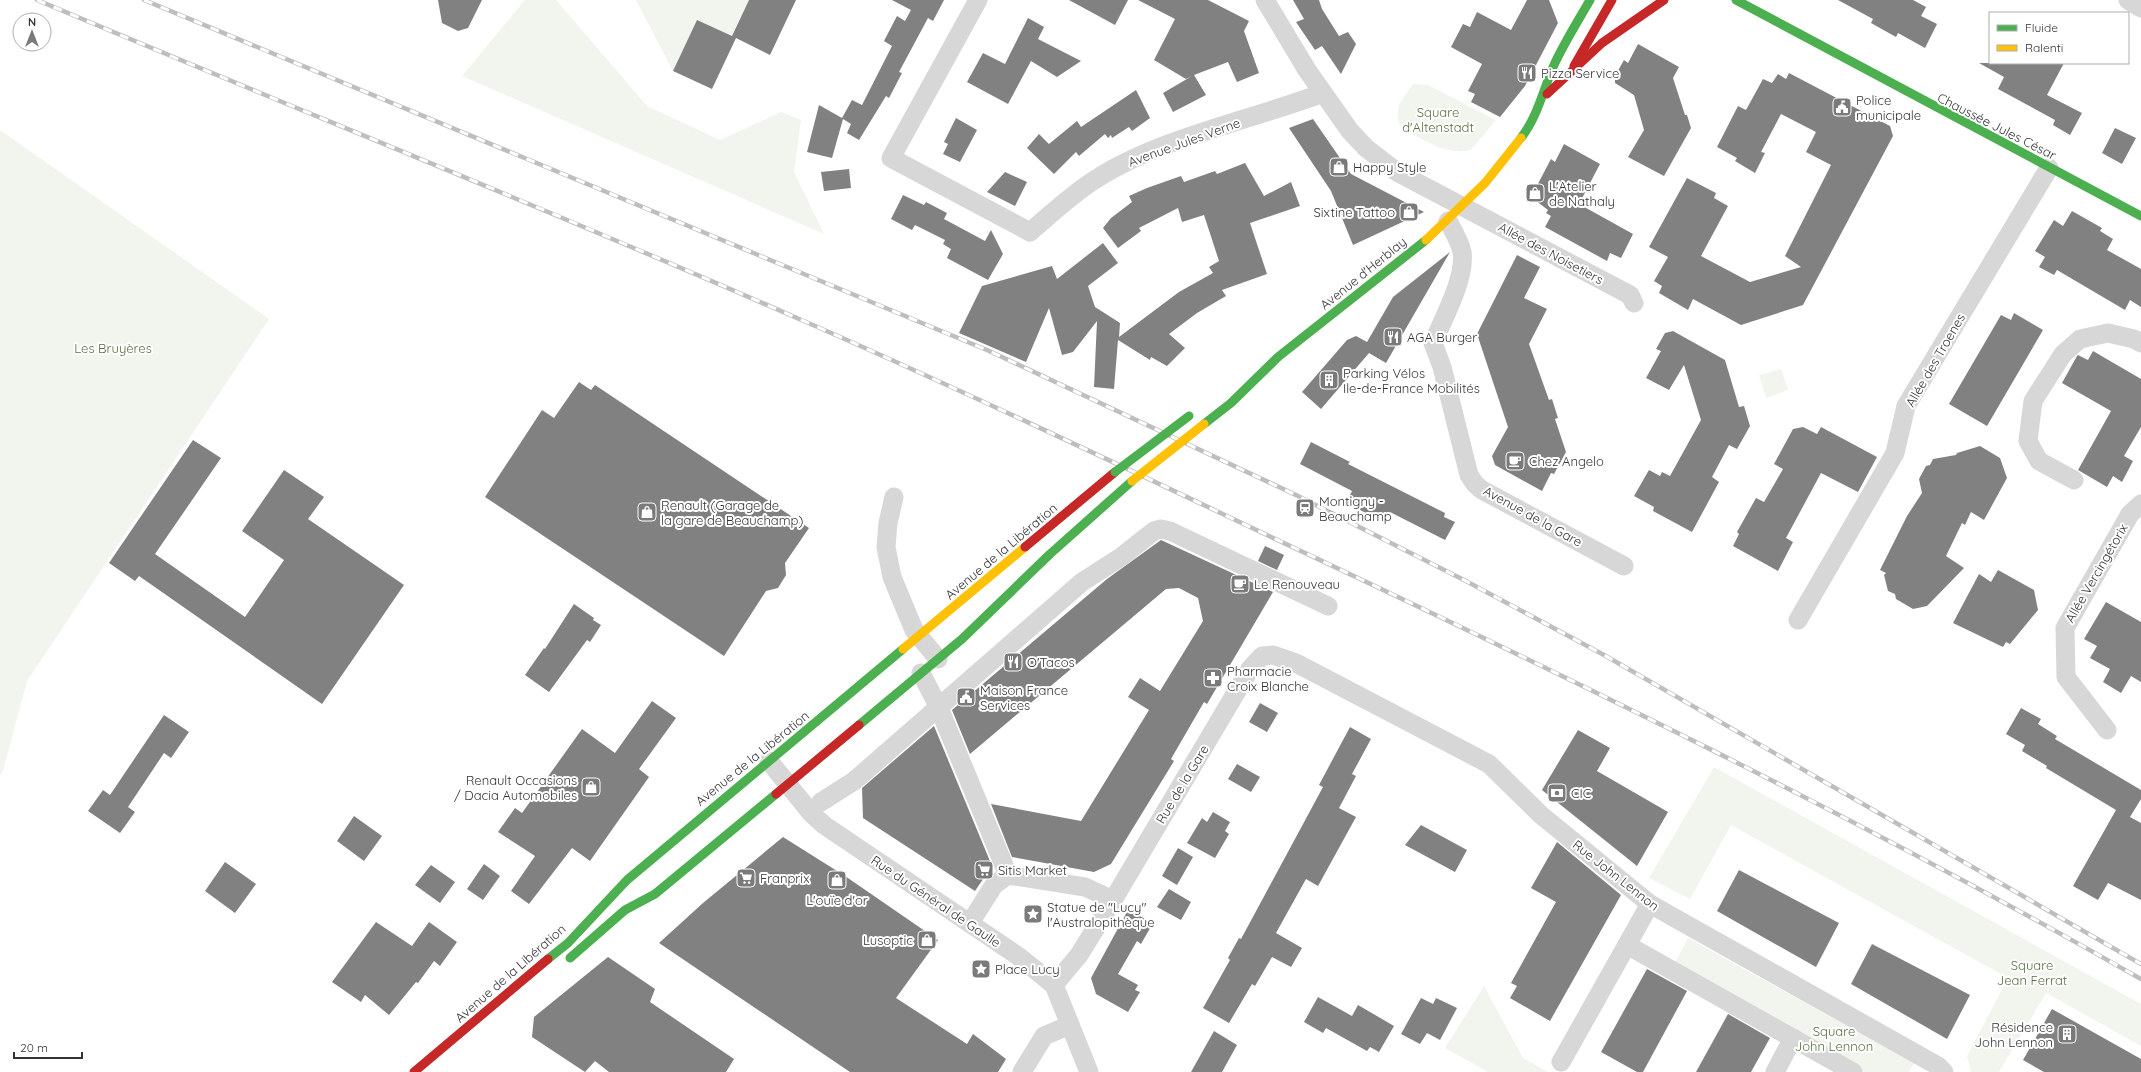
<svg xmlns="http://www.w3.org/2000/svg" width="2141" height="1072" font-family="Quicksand,sans-serif">
  <rect width="100%" height="100%" fill="#fff"/>
  <!-- green -->
  <g fill="#f1f5ed">
    <path d="M525 0H556L647 106 720 140 781 112 801 120 794 172 824 234 462 76Z"/>
    <path d="M636 0H749L731 36 697 20 673 71Z"/>
    <path d="M1413 84 1428 85 1496 120 1471 150C1445 156 1422 139 1400 126 1393 107 1403 99 1413 84Z"/>
    <path d="M0 130 269 319 27 681 3 771 0 775Z"/>
    <path d="M1781 369 1788 390 1766 398 1759 375Z"/>
    <path d="M1714 767 2141 1004V1046L2046 993 1999 1072H1971L1967 1056 2008 978 1731 825 1690 899 1649 878Z"/>
    <path d="M1688 938 1914 1063 1909 1072H1860L1673 967Z"/>
    <path d="M1484 986 1523 1058 1548 1072H1488L1445 1048Z"/>
  </g>
  <!-- building -->
  <g fill="#818181">
    <path d="M438 0H482L468 28 458 31 442 23Z"/>
    <path d="M749 0H796L770 55 736 38 712 89 673 71 697 20 732 36Z"/>
    <path d="M892 0H944L933 21 928 18 899 72 902 73 889 98 886 96 859 140 847 133 851 124 843 119 832 158 807 152 819 105 842 118 852 100 862 105 892 46 884 41 897 16 905 21 911 10Z"/>
    <path d="M1069 0H1128L1115 25Z"/>
    <path d="M1138 0H1208L1249 21 1244 31 1259 73 1237 82 1228 62 1194 75 1206 95 1173 112 1163 93 1192 76 1186 79 1154 60 1175 19Z"/>
    <path d="M1293 0H1319L1322 9 1339 36 1348 32 1356 44 1341 74 1322 46 1315 50 1296 22 1304 19Z"/>
    <path d="M1527 0H1549L1558 23 1525 86 1500 117 1471 102 1475 94 1468 91 1482 64 1451 47 1463 24 1470 27 1477 12 1511 30Z"/>
    <path d="M1838 0H1913L1926 7 1921 16 1937 24 1925 48 1898 33 1896 37 1871 23 1873 19Z"/>
    <path d="M1028 18 1044 27 1038 39 1081 61 1057 77 1031 61 1008 104 967 82 983 53 1005 64Z"/>
    <path d="M1638 44 1679 67 1673 78 1685 115H1687L1691 128 1664 176 1628 157 1644 130 1634 95 1615 83V76L1624 60 1628 63Z"/>
    <path d="M1979 63H2064L2047 95 2082 113 2070 135 2053 125 2055 120 1998 89 2004 77Z"/>
    <path d="M1789 73 1890 126 1893 136 1803 305 1741 325 1693 299 1688 310 1659 293 1662 286 1654 281 1668 257 1649 247 1687 178 1716 193 1714 198 1728 206 1701 256 1750 282 1801 267 1785 256 1831 165 1806 152 1816 132 1781 114 1761 152 1765 153 1755 173 1735 161 1737 158 1717 147 1738 106 1746 110 1763 79 1772 83 1778 74 1786 79Z"/>
    <path d="M1136 90 1150 118 1132 131 1129 127 1112 138 1111 135 1108 138 1105 134 1079 156 1076 152 1054 174 1027 148 1039 134 1049 144 1077 121 1081 127Z"/>
    <path d="M956 118 977 130 960 162 943 154 948 144 944 142Z"/>
    <path d="M1313 119 1351 174 1424 212 1353 245 1331 191 1289 128Z"/>
    <path d="M2115 128 2136 138 2122 164 2102 153Z"/>
    <path d="M1564 144 1600 164 1579 204 1633 234 1621 258 1610 253 1607 261 1545 227 1551 216 1546 213 1548 210 1531 197 1551 159 1555 162Z"/>
    <path d="M1245 163 1264 196 1291 182 1300 206 1250 223 1267 274 1222 290 1226 296 1197 313 1169 334 1185 348 1167 366 1151 357 1150 360 1118 340 1114 389 1094 387 1097 321 1073 352 1062 355 1049 308 1026 362 959 333 982 286 1052 266 1057 279 1103 243 1118 263 1088 286 1095 307 1120 323 1119 337 1179 292 1213 273 1209 267 1219 261 1204 215 1182 222 1178 208 1139 228 1141 231 1118 248 1103 228 1111 218 1132 202 1129 196 1147 188 1181 176 1184 182 1215 171 1217 174Z"/>
    <path d="M849 169 851 188 824 191 821 172Z"/>
    <path d="M1005 172 1027 182 1015 206 987 192Z"/>
    <path d="M903 195 924 205 926 202 947 213 944 219 985 241 991 230 1003 254 988 280 947 258 951 249 943 244 945 240 915 225 912 230 891 219Z"/>
    <path d="M2072 211 2102 228 2100 231 2113 239 2107 250 2141 269V307L2130 300 2125 310 2057 270 2054 275 2039 267 2045 257 2035 251 2054 220 2063 226Z"/>
    <path d="M1450 252 1386 363 1369 353 1321 409 1302 392 1347 340 1356 336 1367 342 1393 297Z"/>
    <path d="M1517 255 1540 267 1524 298 1547 309 1529 344 1549 400 1552 399 1558 418 1555 419 1566 452 1554 474 1551 473 1542 491 1495 465 1492 456 1508 427 1477 334Z"/>
    <path d="M2014 313 2043 330 1987 426 1949 404 2001 315 2011 320Z"/>
    <path d="M1673 331 1725 360 1739 407 1744 406 1750 426 1737 449 1729 445 1712 477 1719 482 1692 532 1653 511 1654 507 1634 496 1649 470 1660 476 1662 472 1670 476 1701 420 1684 365 1669 390 1646 378 1661 351 1656 349 1665 333Z"/>
    <path d="M2093 351 2141 379V427L2124 456 2133 461 2122 482 2113 476 2107 487 2078 470 2111 411 2062 383 2077 356 2078 355 2088 360Z"/>
    <path d="M579 382 591 390 595 385 809 528 785 563 786 575 778 588 766 591 724 656 485 497 542 410 554 418Z"/>
    <path d="M1803 427 1817 434 1821 427 1877 457 1858 492 1821 473 1786 538 1793 542 1778 571 1733 546 1739 534 1737 532 1756 498 1764 502 1783 469 1774 464 1793 429Z"/>
    <path d="M193 440 221 458 155 554 245 617 284 560 242 531 284 470 324 497 308 519 404 585 322 704 139 576 135 581 109 563Z"/>
    <path d="M1311 442 1350 462 1348 464 1445 513 1444 517 1455 522 1445 540 1390 512 1384 522 1346 503 1352 491 1300 464Z"/>
    <path d="M1980 446 2000 458 2007 478 1984 520 1971 512 1965 525 1962 523 1946 556 1964 568 1927 606 1913 609 1896 599 1895 594 1888 591 1884 575 1886 573 1880 570 1907 516 1922 493 1919 479 1926 466 1930 465 1933 459 1956 455 1957 453Z"/>
    <path d="M1161 540 1273 592 1207 704 1204 702 1171 759 1174 761 1111 864 1094 872 1012 857 991 804 1081 821 1149 710 1128 697 1140 678 1160 691 1203 621 1198 598 1179 588 1166 589 970 754 952 710 1107 579Z"/>
    <path d="M1265 546 1284 555 1277 570 1258 561Z"/>
    <path d="M1998 570 2034 590 2038 610 2010 644 2006 642 2003 647 1953 623 1979 574 1991 582Z"/>
    <path d="M2106 602 2141 622V682L2131 676 2121 693 2103 682 2110 669 2090 658 2097 646 2084 639Z"/>
    <path d="M574 604 594 618 593 620 601 625 590 642 587 640 549 692 525 675 544 648 545 649Z"/>
    <path d="M652 701 676 718 639 769 649 777 590 861 572 848 529 904 511 891 535 856 498 832 515 808 522 813 582 729 615 753Z"/>
    <path d="M1260 703 1278 713 1267 732 1249 722Z"/>
    <path d="M2021 708 2041 719 2038 724 2057 736 2055 739 2141 790V799L2130 817 2141 823V900L2108 883 2098 900 2073 886 2116 810 2046 768 2047 766 2022 751 2025 745 2006 734Z"/>
    <path d="M164 715 189 732 171 758 164 753 128 807 135 812 120 833 88 811 103 790 110 795Z"/>
    <path d="M934 726 992 866 975 891 863 818 862 788Z"/>
    <path d="M1350 727 1371 739 1352 774 1356 776 1339 808 1356 817 1318 886 1306 879 1276 933 1302 948 1291 967 1272 957 1255 986 1252 984 1229 1023 1203 1008 1230 960 1228 958 1239 938 1241 939 1323 787 1319 785Z"/>
    <path d="M1578 730 1610 748 1597 771 1668 812 1637 866 1542 790Z"/>
    <path d="M1237 764 1260 777 1251 792 1228 779Z"/>
    <path d="M1213 812 1230 822 1225 831 1229 834 1215 858 1187 843 1202 818 1207 822Z"/>
    <path d="M354 816 382 836 364 861 337 841Z"/>
    <path d="M1421 825 1467 850 1455 872 1405 845Z"/>
    <path d="M783 837 845 876 938 940 896 998 967 1044 973 1034 1006 1059 998 1072H850L659 943 703 903Z"/>
    <path d="M1557 842 1621 895 1550 1021 1510 998 1517 986 1511 983 1556 902 1531 888Z"/>
    <path d="M1178 848 1193 857 1177 885 1162 876Z"/>
    <path d="M225 862 256 884 235 913 205 891Z"/>
    <path d="M484 864 500 876 483 900 467 889Z"/>
    <path d="M431 865 455 882 440 903 415 885Z"/>
    <path d="M1739 870 1839 923 1816 967 1717 911Z"/>
    <path d="M1169 889 1191 902 1181 920 1157 907Z"/>
    <path d="M1128 910 1153 923 1141 944 1137 941 1118 974 1138 985 1135 990 1140 992 1128 1012 1096 994 1091 978Z"/>
    <path d="M376 922 412 946 429 922 457 942 440 966 434 961 418 983 416 982 389 1015 365 995 361 1002 332 982Z"/>
    <path d="M1872 944 1970 995 1947 1039 1851 984Z"/>
    <path d="M608 957 655 989 650 1002 734 1059 726 1072H609L595 1061 585 1072 532 1037 534 1017Z"/>
    <path d="M1647 969 1687 991 1643 1072H1637L1601 1052Z"/>
    <path d="M1318 997 1352 1016 1358 1005 1394 1026 1379 1052 1370 1047 1367 1051 1326 1028 1323 1033 1304 1022Z"/>
    <path d="M1421 998 1433 1004 1436 998 1457 1008 1440 1040 1427 1033 1420 1044 1401 1034Z"/>
    <path d="M2052 1009 2141 1059V1072H2044L2023 1060Z"/>
    <path d="M1728 1014 1770 1038 1751 1072H1696Z"/>
    <path d="M1214 1031 1237 1045 1222 1072H1191Z"/>
  </g>
  <g fill="none" stroke-linecap="round" stroke-linejoin="round">
    <!-- street -->
    <g stroke="#d7d7d7" stroke-width="19">
      <path d="M978 0 891 158 1030 232C1051 214 1072 194 1096 179 1160 138 1251 120 1323 93"/>
      <path d="M1265 0 1307 70 1350 131 1366 148 1397 172 1630 295 1634 303"/>
      <path d="M2128 0 2141 8"/>
      <path d="M1448 221C1453 230 1460 242 1462 252 1466 278 1443 319 1433 343L1442 367 1469 475 1475 484 1482 490 1624 566"/>
      <path d="M2074 480 2039 461 2028 441 2033 401 2063 354 2080 339 2108 333 2134 339 2141 343"/>
      <path d="M894 497 888 523 886 547 892 577 914 630 938 659"/>
      <path d="M1798 620 1895 453 1906 406 2049 168"/>
      <path d="M921 673 939 708 1008 875"/>
      <path d="M2107 730 2066 677 2065 628 2130 514 2141 504"/>
      <path d="M769 761 811 813 824 825 1018 956 1054 985 1089 1072"/>
      <path d="M821 802 854 781 1082 582 1121 557 1154 531 1161 529 1170 531 1328 606"/>
      <path d="M970 923 994 885 1008 875 1085 887 1113 900"/>
      <path d="M1627 945 1853 1072"/>
      <path d="M1054 985 1079 955 1113 900 1250 669 1262 656 1273 655 1296 663 1489 764 1541 815 1650 904 1938 1066 1944 1072"/>
      <path d="M1561 1062 1650 904"/>
      <path d="M1022 1072 1044 1036 1070 1025"/>
      <path d="M1775 1072 1793 1038"/>
    </g>
    <!-- fast -->
    <g stroke="#4caf50" stroke-width="9">
      <path d="M1736 0 2141 216"/>
      <path d="M1521 138C1538 116 1543 90 1554 65 1564 43 1578 21 1590 0"/>
      <path d="M1204 424 1231 403 1278 357 1426 240"/>
      <path d="M859 725 962 639 1050 554 1132 481"/>
      <path d="M570 958 625 910 655 894 776 794"/>
      <path d="M548 959 568 943 627 880 903 649"/>
    </g>
    <!-- slow -->
    <g stroke="#ffc107" stroke-width="9">
      <path d="M1426 240 1485 183 1521 138"/>
      <path d="M903 649 1025 547"/>
    </g>
    <!-- jam -->
    <g stroke="#c62828" stroke-width="9">
      <path d="M1574 66 1612 0"/>
      <path d="M1547 94 1602 43 1664 0"/>
      <path d="M1025 547 1115 472"/>
      <path d="M776 794 859 725"/>
      <path d="M414 1072 548 959"/>
    </g>
    <defs>
      <g id="rail">
        <path d="M37 0C288 106 541 206 790 315 951 385 1109 460 1267 535 1563 674 1857 817 2141 979"/>
        <path d="M144 0 987 350 1296 495 1464 580 1604 655 2141 964"/>
      </g>
    </defs>
    <!-- rail casing -->
    <use href="#rail" stroke="#bebebe" stroke-width="4.5"/>
    <!-- rail -->
    <use href="#rail" stroke="#fff" stroke-width="3" stroke-dasharray="9" stroke-linecap="butt"/>
    <!-- fast-bridge -->
    <path stroke="#4caf50" stroke-width="9" d="M1115 472 1189 416"/>
    <!-- slow-bridge -->
    <path stroke="#ffc107" stroke-width="9" d="M1132 481 1204 424"/>
  </g>
  <!-- icons -->
  <defs>
    <symbol id="restaurant-square" viewBox="-11 -11 22 22"><rect x="-9" y="-9" width="18" height="18" rx="4" fill="#7a7a7a" stroke="#fff"/><path d="M-5-6h1v4h1v-4h1v4h1v-4h1v5L-1.5 .5V6h-2V.5L-5-1ZM5-6V6H3V1.5H1.5Q1.5-4 5-6Z" fill="#fff"/></symbol>
    <symbol id="civic-square" viewBox="-11 -11 22 22"><rect x="-9" y="-9" width="18" height="18" rx="4" fill="#7a7a7a" stroke="#fff"/><path d="M-.6-6.5H3V-4.5H.6V-3L4-1V1h2V6H-6V1h2V-1L-.6-3ZM-1.2 2.5V6h2.4V2.5Z" fill="#fff"/></symbol>
    <symbol id="shop-square" viewBox="-11 -11 22 22"><rect x="-9" y="-9" width="18" height="18" rx="4" fill="#7a7a7a" stroke="#fff"/><path d="M-5-2.5h2.3a2.7 3.5 0 0 1 5.4 0H5L5.5 6h-11ZM-1.5-2.5h3a1.5 2.3 0 0 0-3 0Z" fill="#fff"/></symbol>
    <symbol id="building-square" viewBox="-11 -11 22 22"><rect x="-9" y="-9" width="18" height="18" rx="4" fill="#7a7a7a" stroke="#fff"/><path d="M-4-6H4V6H1V3H-1V6H-4ZM-2.5-4.3h1.7v1.8h-1.7ZM.8-4.3h1.7v1.8H.8ZM-2.5-1h1.7V.8h-1.7ZM.8-1h1.7V.8H.8Z" fill="#fff"/></symbol>
    <symbol id="cafe-square" viewBox="-11 -11 22 22"><rect x="-9" y="-9" width="18" height="18" rx="4" fill="#7a7a7a" stroke="#fff"/><path d="M-5.5-4.5H6V0H3Q3 3.5 0 3.5H-2.5Q-5.5 3.5-5.5 0ZM3-3.2v2h1.7v-2ZM-6 4.5H4V6H-6Z" fill="#fff"/></symbol>
    <symbol id="station-square" viewBox="-11 -11 22 22"><rect x="-9" y="-9" width="18" height="18" rx="4" fill="#7a7a7a" stroke="#fff"/><path d="M-3-6H3Q5-6 5-4V2Q5 4 3 4L4.5 6H3L1.5 4h-3L-3 6H-4.5L-3 4Q-5 4-5 2V-4Q-5-6-3-6ZM-3.5-4v3h7v-3ZM-3.5 1v1.5H-2V1ZM2 1v1.5H3.5V1Z" fill="#fff"/></symbol>
    <symbol id="pharmacy-square" viewBox="-11 -11 22 22"><rect x="-9" y="-9" width="18" height="18" rx="4" fill="#7a7a7a" stroke="#fff"/><path d="M-2-6h4v4h4v4h-4v4h-4v-4h-4v-4h4Z" fill="#fff"/></symbol>
    <symbol id="bank-square" viewBox="-11 -11 22 22"><rect x="-9" y="-9" width="18" height="18" rx="4" fill="#7a7a7a" stroke="#fff"/><path d="M-6-4H6V4H-6ZM0-2.3a2.3 2.3 0 1 0 0 4.6a2.3 2.3 0 1 0 0-4.6Z" fill="#fff"/></symbol>
    <symbol id="supermarket-square" viewBox="-11 -11 22 22"><rect x="-9" y="-9" width="18" height="18" rx="4" fill="#7a7a7a" stroke="#fff"/><path d="M-6-5.5h2.5l.6 2H6L4.5 2H-2.5L-4.4-4H-6ZM-1.5 3.2a1.3 1.3 0 1 0 .1 0ZM3 3.2a1.3 1.3 0 1 0 .1 0Z" fill="#fff"/></symbol>
    <symbol id="sight-square" viewBox="-11 -11 22 22"><rect x="-9" y="-9" width="18" height="18" rx="4" fill="#7a7a7a" stroke="#fff"/><path d="M0-6L1.8-2.2L6-1.7L2.9 1.2L3.7 5.4L0 3.3L-3.7 5.4L-2.9 1.2L-6-1.7L-1.8-2.2Z" fill="#fff"/></symbol>
  </defs>
  <g fill-rule="evenodd">
    <use href="#restaurant-square" x="1516" y="62" width="22" height="22"/>
    <use href="#civic-square" x="1831" y="96" width="22" height="22"/>
    <use href="#shop-square" x="1328" y="156" width="22" height="22"/>
    <use href="#shop-square" x="1524" y="182" width="22" height="22"/>
    <use href="#shop-square" x="1398" y="201" width="22" height="22"/>
    <use href="#restaurant-square" x="1382" y="326" width="22" height="22"/>
    <use href="#building-square" x="1318" y="369" width="22" height="22"/>
    <use href="#cafe-square" x="1504" y="450" width="22" height="22"/>
    <use href="#station-square" x="1294" y="497" width="22" height="22"/>
    <use href="#shop-square" x="636" y="501" width="22" height="22"/>
    <use href="#cafe-square" x="1229" y="573" width="22" height="22"/>
    <use href="#restaurant-square" x="1002" y="651" width="22" height="22"/>
    <use href="#pharmacy-square" x="1202" y="667" width="22" height="22"/>
    <use href="#civic-square" x="955" y="686" width="22" height="22"/>
    <use href="#shop-square" x="580" y="776" width="22" height="22"/>
    <use href="#bank-square" x="1546" y="782" width="22" height="22"/>
    <use href="#supermarket-square" x="973" y="859" width="22" height="22"/>
    <use href="#supermarket-square" x="735" y="867" width="22" height="22"/>
    <use href="#shop-square" x="826" y="869" width="22" height="22"/>
    <use href="#sight-square" x="1022" y="903" width="22" height="22"/>
    <use href="#shop-square" x="916" y="929" width="22" height="22"/>
    <use href="#sight-square" x="970" y="958" width="22" height="22"/>
    <use href="#building-square" x="2056" y="1023" width="22" height="22"/>
  </g>
  <g text-anchor="middle" dominant-baseline="central" stroke-width="4" stroke-linejoin="round" paint-order="stroke">
    <!-- poi labels -->
    <g font-size="13" fill="#333" stroke="#fff" text-anchor="start">
      <text x="1541" y="73">Pizza Service</text>
      <text x="1856" y="100">Police<tspan x="1856" dy="15">municipale</tspan></text>
      <text x="1353" y="167">Happy Style</text>
      <text x="1549" y="186">L'Atelier<tspan x="1549" dy="15">de Nathaly</tspan></text>
      <text x="1395" y="212" text-anchor="end">Sixtine Tattoo</text>
      <text x="1407" y="337">AGA Burger</text>
      <text x="1343" y="373">Parking Vélos<tspan x="1343" dy="15">Ile-de-France Mobilités</tspan></text>
      <text x="1529" y="461">Chez Angelo</text>
      <text x="1319" y="501">Montigny -<tspan x="1319" dy="15">Beauchamp</tspan></text>
      <text x="661" y="505">Renault (Garage de<tspan x="661" dy="15">la gare de Beauchamp)</tspan></text>
      <text x="1254" y="584">Le Renouveau</text>
      <text x="1027" y="662">O'Tacos</text>
      <text x="1227" y="671">Pharmacie<tspan x="1227" dy="15">Croix Blanche</tspan></text>
      <text x="980" y="690">Maison France<tspan x="980" dy="15">Services</tspan></text>
      <text x="577" y="780" text-anchor="end">Renault Occasions<tspan x="577" dy="15">/ Dacia Automobiles</tspan></text>
      <text x="1571" y="793">CIC</text>
      <text x="998" y="870">Sitis Market</text>
      <text x="760" y="878">Franprix</text>
      <text x="837" y="900" text-anchor="middle">L'ouïe d'or</text>
      <text x="1047" y="907">Statue de "Lucy"<tspan x="1047" dy="15">l'Australopithèque</tspan></text>
      <text x="913" y="940" text-anchor="end">Lusoptic</text>
      <text x="995" y="969">Place Lucy</text>
      <text x="2053" y="1027" text-anchor="end">Résidence<tspan x="2053" dy="15">John Lennon</tspan></text>
    </g>
    <!-- park labels -->
    <g font-size="13" fill="#56703f" stroke="#fff">
      <text x="1438" y="112">Square<tspan x="1438" dy="15">d'Altenstadt</tspan></text>
      <text x="113" y="348">Les Bruyères</text>
      <text x="2032" y="965">Square<tspan x="2032" dy="15">Jean Ferrat</tspan></text>
      <text x="1834" y="1031">Square<tspan x="1834" dy="15">John Lennon</tspan></text>
    </g>
    <!-- street labels -->
    <g font-size="13" fill="#333" stroke="#fff">
      <text transform="translate(1997 126) rotate(27)">Chaussée Jules César</text>
      <text transform="translate(1184 142) rotate(-20)">Avenue Jules Verne</text>
      <text transform="translate(1551 253) rotate(28)">Allée des Noisetiers</text>
      <text transform="translate(1363 273) rotate(-39)">Avenue d'Herblay</text>
      <text transform="translate(1935 360) rotate(-60)">Allée des Troenes</text>
      <text transform="translate(1533 516) rotate(29)">Avenue de la Gare</text>
      <text transform="translate(1001 551) rotate(-40)">Avenue de la Libération</text>
      <text transform="translate(2096 573) rotate(-60)">Allée Vercingétorix</text>
      <text transform="translate(752 758) rotate(-39)">Avenue de la Libération</text>
      <text transform="translate(1182 784) rotate(-59)">Rue de la Gare</text>
      <text transform="translate(1616 875) rotate(38)">Rue John Lennon</text>
      <text transform="translate(936 901) rotate(34)">Rue du Général de Gaulle</text>
      <text transform="translate(510 973) rotate(-41)">Avenue de la Libération</text>
    </g>
  </g>
  <!-- legend -->
  <rect x="1989" y="12" width="140" height="52" fill="#ffffff" stroke="#adadad"/>
  <rect x="1997" y="25" width="20" height="6" fill="#4caf50" stroke="#adadad"/>
  <text x="2025" y="32" font-size="12" fill="#333333">Fluide</text>
  <rect x="1997" y="45" width="20" height="6" fill="#ffc107" stroke="#adadad"/>
  <text x="2025" y="52" font-size="12" fill="#333333">Ralenti</text>
  <!-- north arrow -->
  <g transform="translate(32 32)"><circle r="19" fill="#ffffff" stroke="#adadad"/>
  <path d="M0-3L7 15L0 10L-7 15Z" fill="#7a7a7a"/>
  <text y="-6" font-size="11" font-weight="bold" text-anchor="middle" fill="#333333">N</text>
  </g>
  <!-- scale -->
  <path d="M14 1052v6h68v-6" fill="none" stroke="#333333" stroke-width="2"/>
  <text x="20" y="1052" font-size="12" fill="#333333" stroke="#ffffff" stroke-width="3" paint-order="stroke">20 m</text>
</svg>
